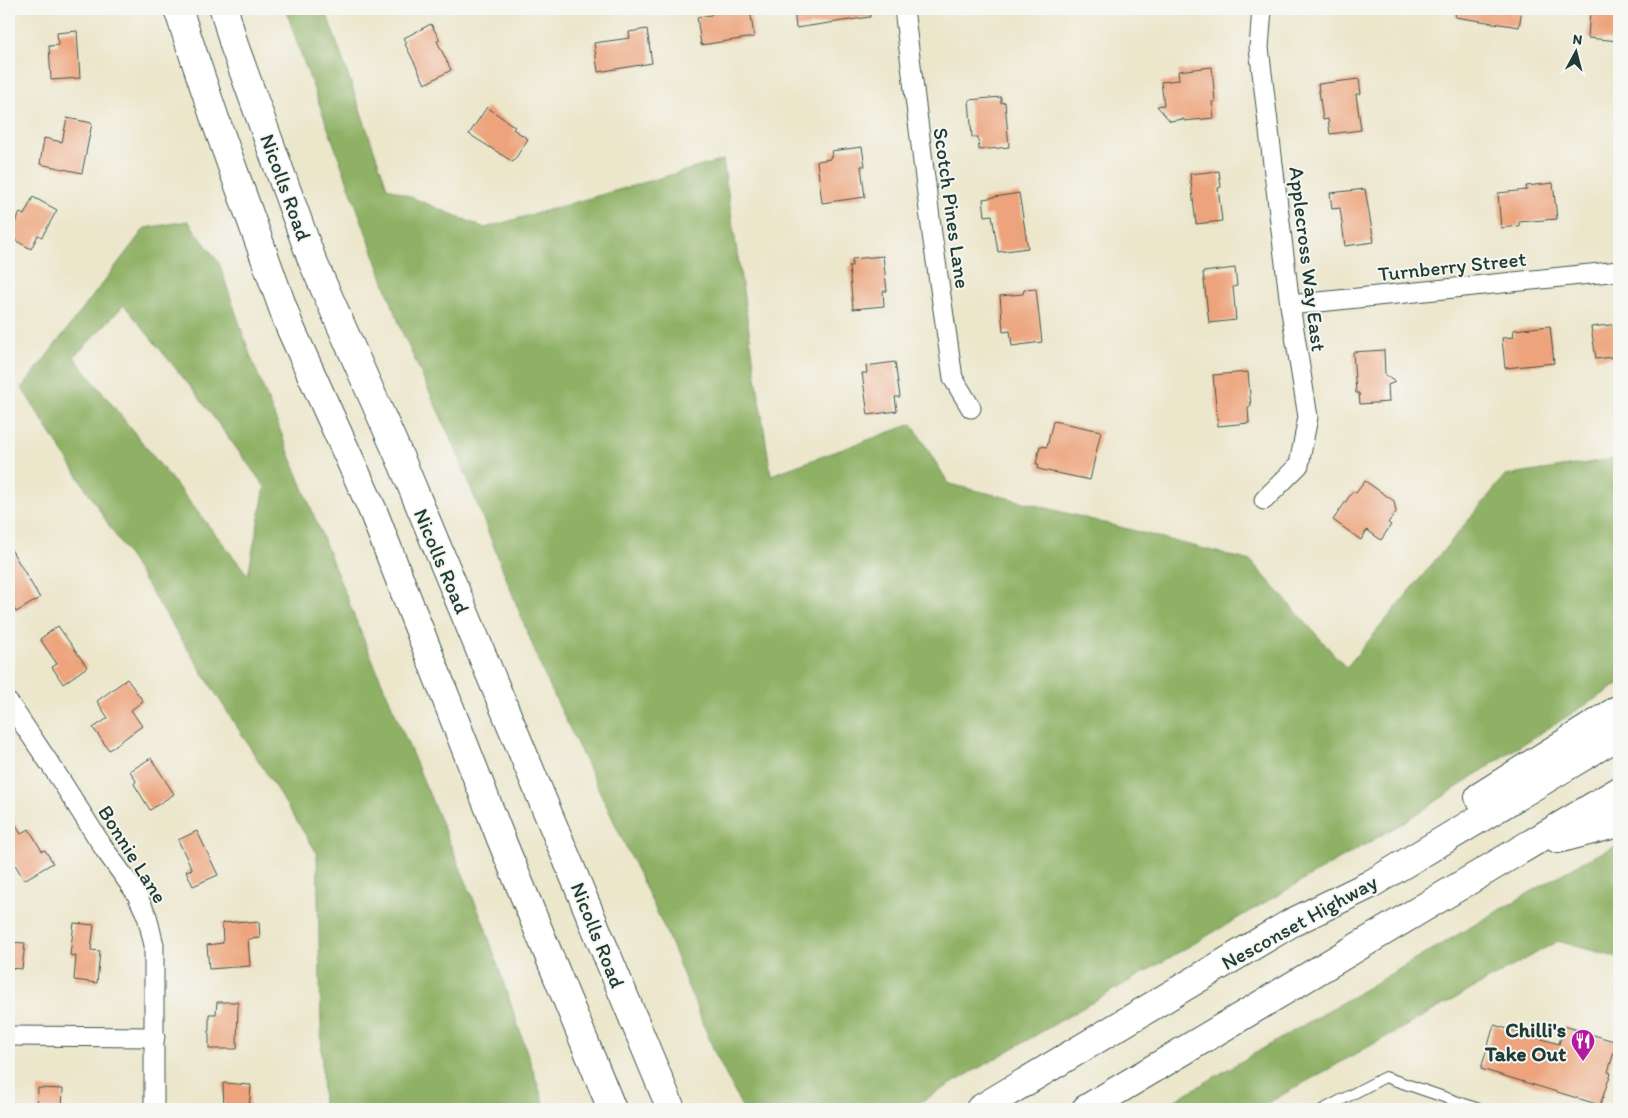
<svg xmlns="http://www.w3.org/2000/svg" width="1628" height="1118" font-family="Itim,sans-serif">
  <rect width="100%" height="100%" fill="#f6f6f2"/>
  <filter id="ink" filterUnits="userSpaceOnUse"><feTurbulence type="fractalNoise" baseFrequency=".02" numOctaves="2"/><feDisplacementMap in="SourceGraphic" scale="10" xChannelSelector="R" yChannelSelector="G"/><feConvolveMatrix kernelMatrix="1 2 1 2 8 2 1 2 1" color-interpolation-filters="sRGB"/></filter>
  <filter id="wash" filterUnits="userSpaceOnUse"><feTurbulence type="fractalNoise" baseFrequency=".0096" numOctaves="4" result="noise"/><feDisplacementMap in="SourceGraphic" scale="20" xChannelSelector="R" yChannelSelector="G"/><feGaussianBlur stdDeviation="1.12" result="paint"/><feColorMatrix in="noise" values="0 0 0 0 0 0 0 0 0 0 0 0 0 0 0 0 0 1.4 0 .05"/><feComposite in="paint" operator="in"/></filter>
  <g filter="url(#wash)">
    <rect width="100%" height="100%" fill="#ece6cb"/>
    <!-- forest -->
    <g fill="#8fb165" stroke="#57774c" fill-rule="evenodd">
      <path d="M286 9H325L387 187 485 228 723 160 771 475 912 424 949 484 1008 498 1251 561 1346 668 1505 476 1619 458V684L1507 754 1411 818 908 1109H743L715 1053 664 927 543 672 456 450 403 334 297 43Z"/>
      <path d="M188 221 219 263 250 355 356 621 484 924 546 1109H323L317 853 22 388 145 228ZM124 305 194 391 265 487 248 575 74 357Z"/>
      <path d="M1614 847H1619V958L1558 941 1257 1109H1160L1582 862Z"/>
    </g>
    <g id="blocks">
      <!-- building -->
      <g fill="#eda47d">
        <path d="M726 9H750L754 37 701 45 697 17 711 15V11Z"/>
        <path d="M794 9H870V17L796 28Z"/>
        <path d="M1456 9H1522L1519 27 1455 17Z"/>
        <path d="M1607 9H1619V41L1588 38 1590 11 1606 13Z"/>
        <path d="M431 24 440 40 437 41 451 70 425 84 405 44 407 43 404 38Z"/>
        <path d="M647 29 652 63 598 72 594 43 630 38 629 32Z"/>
        <path d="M77 31 80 78 51 80 49 46 58 45 57 33Z"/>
        <path d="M1212 67 1215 102H1212L1214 118 1184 121V119L1170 121 1157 106 1164 105 1161 82 1179 80 1178 71Z"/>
        <path d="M1359 79 1361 94H1356L1361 130 1330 134 1328 119 1323 120 1318 84Z"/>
        <path d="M1001 97V103L1005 102 1009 147 979 150 978 137H972L969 100Z"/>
        <path d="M487 107 515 127 513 129 528 139 513 162 469 134Z"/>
        <path d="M67 118 92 123 82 173 40 164 44 138 62 142Z"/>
        <path d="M862 147 865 166H861L865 197 822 203 817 161 830 159V157L832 156 831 151Z"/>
        <path d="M1219 171 1221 187 1218 188 1222 221 1196 224 1190 174Z"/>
        <path d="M1553 183 1557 219 1519 222V226L1501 228 1498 193 1527 190 1526 186Z"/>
        <path d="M1365 189 1374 242 1345 246 1340 208 1332 209 1330 193Z"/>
        <path d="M1019 193 1028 248 998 252 992 215 985 216 983 199Z"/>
        <path d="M33 197 57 210 42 237 38 235 31 249 9 237V233L20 213 24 215Z"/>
        <path d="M883 256 887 291H883L884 306 853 309 849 266H852V259Z"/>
        <path d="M1235 268 1237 286 1233 287 1236 320 1209 323 1203 272Z"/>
        <path d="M1036 289 1042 342 1012 346 1010 331 1003 332 1000 296 1023 294 1024 290Z"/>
        <path d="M1619 324V356L1596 359 1591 327Z"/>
        <path d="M1550 326 1554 363 1505 368 1502 338 1514 337 1513 330Z"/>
        <path d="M1384 350 1385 375 1395 382 1388 385 1389 402 1360 404 1359 393H1356L1353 352Z"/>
        <path d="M895 362 900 397H895L897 411 868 415 862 373H867L866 366Z"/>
        <path d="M1248 372 1251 406 1248 407 1249 423 1218 426 1213 375Z"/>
        <path d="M1053 421 1101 431 1090 480 1038 469 1039 464H1036L1040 446 1047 447Z"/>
        <path d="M1365 481 1394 501 1396 512 1388 523 1391 525 1381 540 1367 530 1361 540 1333 520 1353 491 1356 493Z"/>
        <path d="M9 546 40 598 16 612 9 600Z"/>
        <path d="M58 626 87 667 63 684 52 667 57 664 40 639Z"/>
        <path d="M127 679 143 701 131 710 142 726 109 750 93 728 108 718 97 701Z"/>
        <path d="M151 758 174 794 150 810 134 784 136 781 130 771Z"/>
        <path d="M9 813 21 834 29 829 42 851 45 850 53 863 24 880 9 854Z"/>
        <path d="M197 831 218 875 193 886 186 871 192 869 178 840Z"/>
        <path d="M247 921V923L259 922 260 938 248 939 250 966 209 969 207 945 223 943 222 923Z"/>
        <path d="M74 923 94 925 91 950 100 951 97 983 74 980 76 956 70 955Z"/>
        <path d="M9 942 25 943 22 969 9 968Z"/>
        <path d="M217 1002H238L237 1049H209V1014H216Z"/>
        <path d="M1494 1025 1559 1044 1564 1026 1617 1042 1608 1072 1611 1073 1610 1076 1600 1105 1481 1069Z"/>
        <path d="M223 1083 251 1085 249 1109H224Z"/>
        <path d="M38 1088 63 1089 62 1109H37Z"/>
      </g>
    </g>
  </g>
  <g filter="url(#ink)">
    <use href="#blocks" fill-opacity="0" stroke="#3e564b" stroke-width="1"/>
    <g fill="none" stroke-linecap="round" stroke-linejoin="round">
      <defs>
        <path id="lane" d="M1324 1109 1385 1077 1479 1109"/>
        <g id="street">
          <path d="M904 9 932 234 953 378 971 408"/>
          <path d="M1262 9 1259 48 1290 305 1308 417 1299 465 1264 500"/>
          <path d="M1290 305 1619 271"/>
          <path d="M9 703 60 779 105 850 136 893 147 916 154 945V1109"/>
          <path d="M9 1036 155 1037"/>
        </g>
        <g id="highway">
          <path d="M178 9 215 119 289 325 373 511 501 839 612 1109"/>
          <path d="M224 9 234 45 312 260 403 465 671 1109"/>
          <path d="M1479 797 1619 709"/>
          <path d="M1558 839 1619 823"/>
          <path d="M980 1109 1291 923 1369 885 1619 735"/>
          <path d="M1086 1109 1619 791"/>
        </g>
      </defs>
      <!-- lane casing -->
      <use href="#lane" stroke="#3e564b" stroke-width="12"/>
      <!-- street casing -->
      <use href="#street" stroke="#3e564b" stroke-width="21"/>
      <!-- highway casing -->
      <use href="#highway" stroke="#3e564b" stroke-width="30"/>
      <!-- lane -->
      <use href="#lane" stroke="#fff" stroke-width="10"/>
      <!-- street -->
      <use href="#street" stroke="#fff" stroke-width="19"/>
      <!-- highway -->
      <use href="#highway" stroke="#fff" stroke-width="28"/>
    </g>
  </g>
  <!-- icons -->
  <defs>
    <symbol id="restaurant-pin" viewBox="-11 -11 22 30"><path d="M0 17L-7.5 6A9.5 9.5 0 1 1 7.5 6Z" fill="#b5179e" stroke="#f6f6f2"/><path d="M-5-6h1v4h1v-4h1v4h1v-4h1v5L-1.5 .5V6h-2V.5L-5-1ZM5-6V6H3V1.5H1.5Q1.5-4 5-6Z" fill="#fff"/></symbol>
  </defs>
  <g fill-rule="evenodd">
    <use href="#restaurant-pin" x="1569" y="1027" width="28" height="38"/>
  </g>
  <g text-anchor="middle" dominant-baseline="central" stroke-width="4" stroke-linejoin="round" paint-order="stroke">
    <!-- street labels -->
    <g font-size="21" fill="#1f3d34" stroke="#f6f6f2">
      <text transform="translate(286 187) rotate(70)">Nicolls Road</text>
      <text transform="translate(952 208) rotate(82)">Scotch Pines Lane</text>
      <text transform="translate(1308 259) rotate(83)">Applecross Way East</text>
      <text transform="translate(1452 266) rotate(-6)">Turnberry Street</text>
      <text transform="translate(442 561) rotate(67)">Nicolls Road</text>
      <text transform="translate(133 854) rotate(58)">Bonnie Lane</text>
      <text transform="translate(1299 922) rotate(-29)">Nesconset Highway</text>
      <text transform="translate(598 935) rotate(68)">Nicolls Road</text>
    </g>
    <!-- poi labels -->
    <g font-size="21" font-weight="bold" fill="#1f3d34" stroke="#f6f6f2" text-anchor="end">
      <text x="1566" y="1029">Chilli's<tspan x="1566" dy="24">Take Out</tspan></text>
    </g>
  </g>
  <!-- margin -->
  <rect width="1628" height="1118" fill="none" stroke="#f6f6f2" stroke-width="30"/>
  <!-- north arrow -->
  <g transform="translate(1576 52) rotate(7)" stroke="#f6f6f2" stroke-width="4" paint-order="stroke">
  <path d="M0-4L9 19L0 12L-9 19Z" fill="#1f3d34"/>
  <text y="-8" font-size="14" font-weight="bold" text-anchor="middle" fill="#1f3d34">N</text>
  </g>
</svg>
